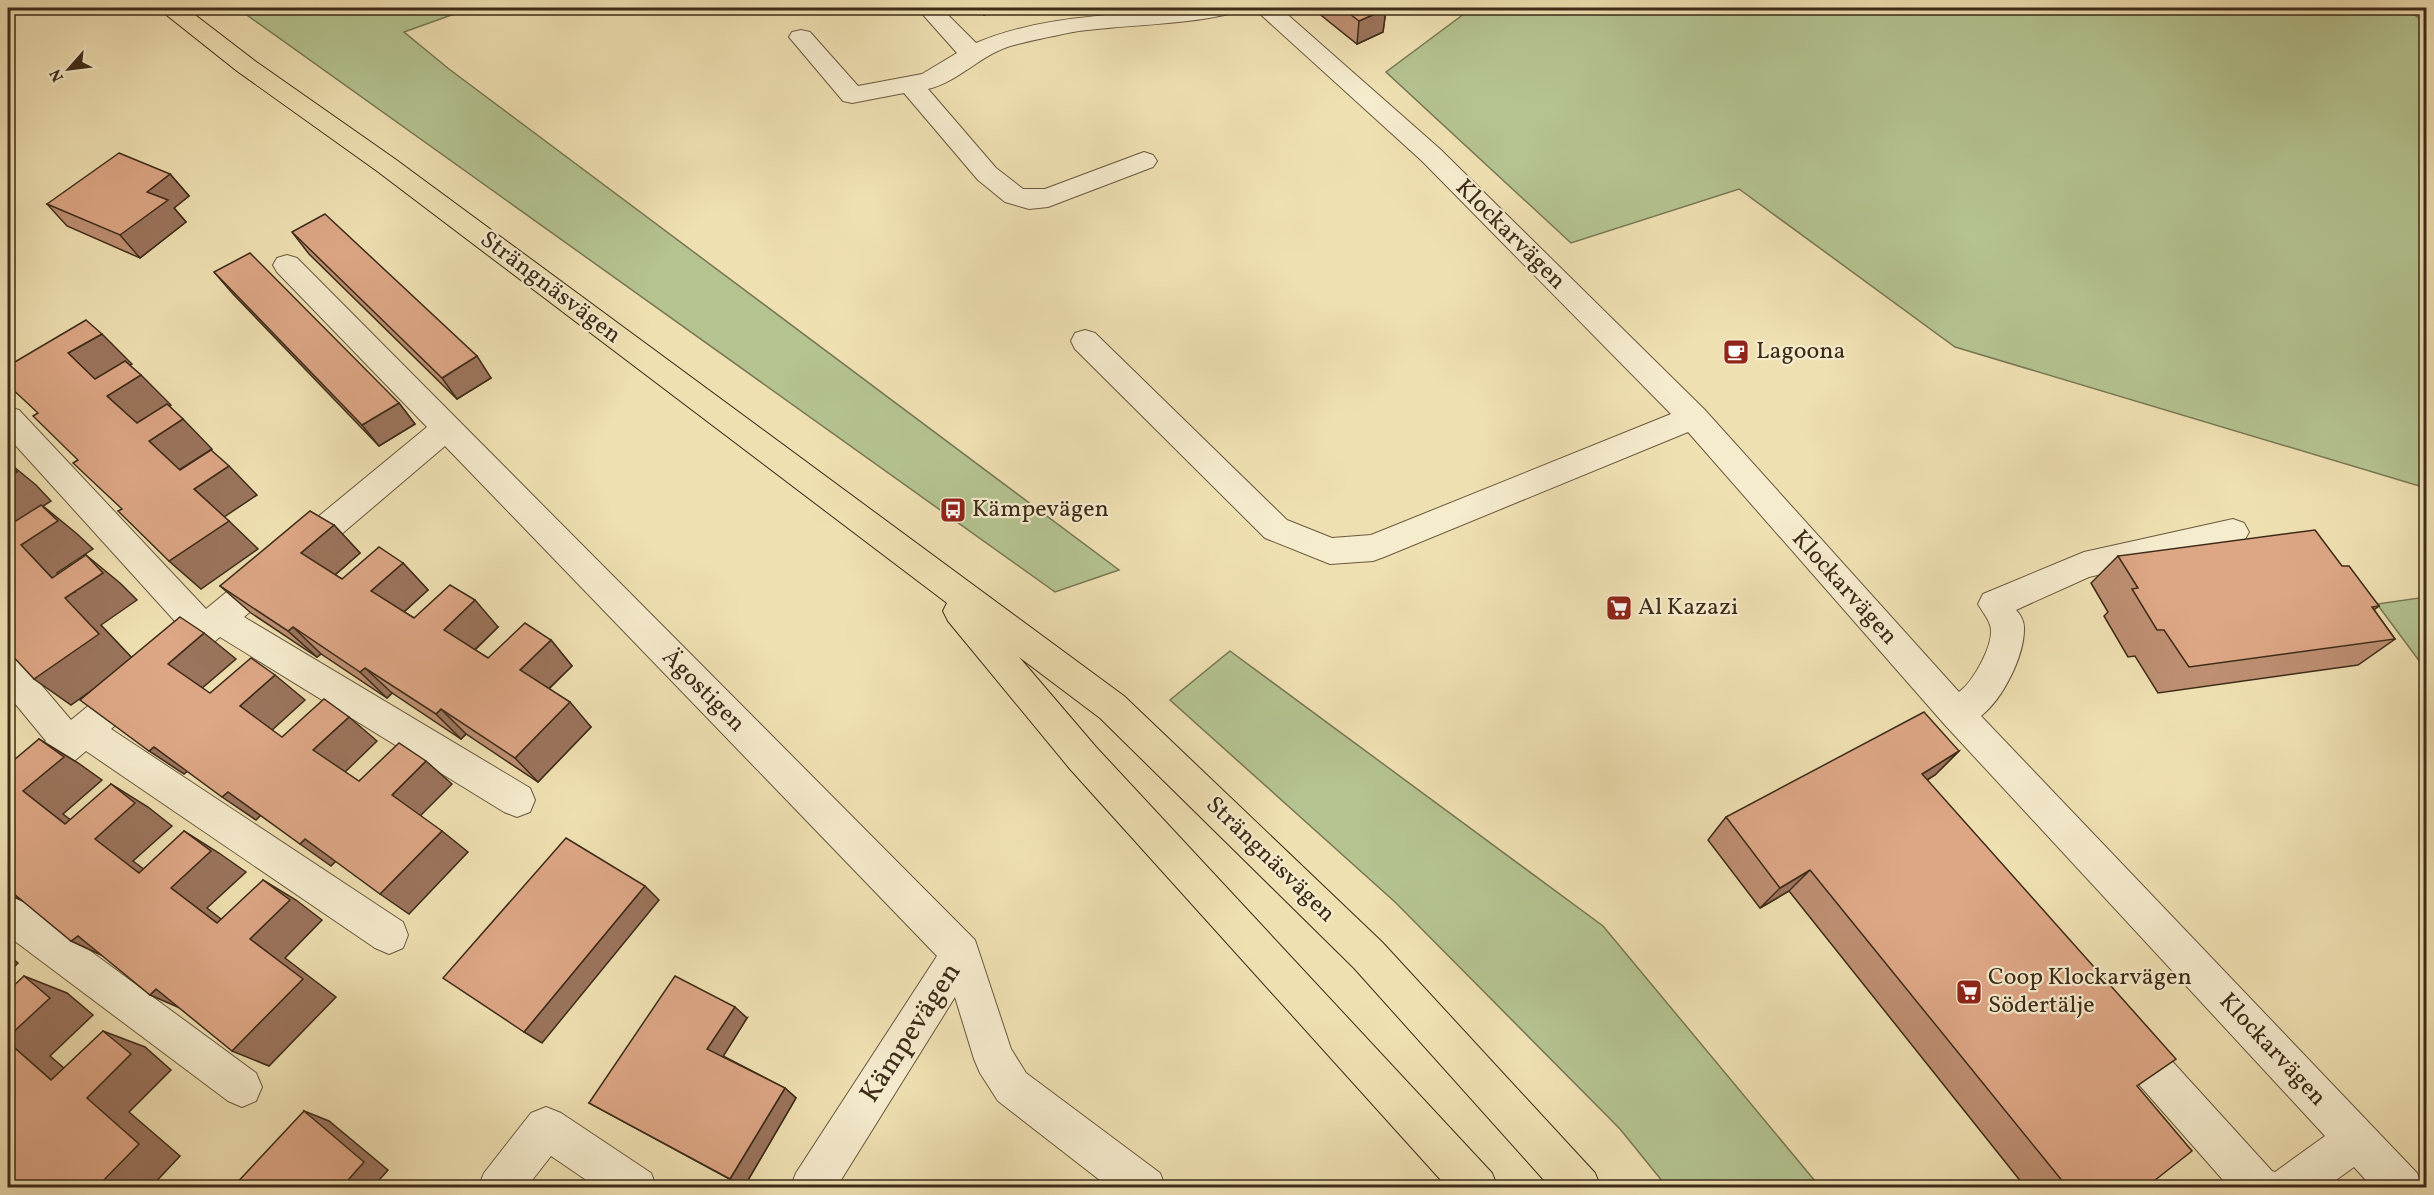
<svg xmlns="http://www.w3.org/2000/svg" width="2434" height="1195" font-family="Vollkorn,serif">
  <rect width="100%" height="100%" fill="#efe0b2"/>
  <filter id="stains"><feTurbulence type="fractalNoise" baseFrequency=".00333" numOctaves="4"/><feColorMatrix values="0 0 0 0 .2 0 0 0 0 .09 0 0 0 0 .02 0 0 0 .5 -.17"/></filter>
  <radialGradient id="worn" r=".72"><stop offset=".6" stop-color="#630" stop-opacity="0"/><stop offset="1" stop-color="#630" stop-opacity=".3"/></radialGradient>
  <!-- green -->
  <g fill="#b4c390" stroke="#787754" stroke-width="1.5">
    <path d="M237 8H471L404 32 449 69 1119 570 1055 592Z"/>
    <path d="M1472 8H2403L2426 22V488L1955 347 1739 189 1571 243 1386 72Z"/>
    <path d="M2426 597V670L2377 604Z"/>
    <path d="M1230 651 1603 926 1820 1187H1667L1620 1129 1395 902 1170 700Z"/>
  </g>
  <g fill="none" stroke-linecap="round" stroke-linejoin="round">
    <defs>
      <g id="minor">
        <path d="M917 8H941L976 43C1032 19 1095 16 1155 11 1182 9 1210 5 1237 8L1233 13C1180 26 1126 24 1073 32 1053 36 1033 40 1014 45 982 53 959 82 928 89L996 168 1023 189H1045L1144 152 1153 155 1157 161 1153 167 1048 207 1029 209 1005 202 978 180 904 93 852 103 843 101 789 37 792 32 801 30 810 32 858 86 922 74 957 53Z"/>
        <path d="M1256 8H1280L1440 149 1704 409 1959 692C1973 682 1996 642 1990 625 1988 618 1982 611 1978 604L1983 594 2084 552 2233 519 2244 523 2249 532 2244 541 2089 577 2016 610C2020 614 2024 621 2024 627 2025 655 2003 699 1981 716L2417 1173 2423 1188H2373L2354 1167 2325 1188H2230L2113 1055 2107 1041 2113 1027 2127 1021 2141 1027 2272 1171 2275 1172 2325 1136 1945 725 1688 432 1384 557 1373 561 1330 564 1265 538 1075 349 1071 341 1075 333 1085 330 1095 333 1287 520 1332 538 1371 535 1671 414 1422 161 1259 13Z"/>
        <path d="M287 255 297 258 975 940 1011 1049 1026 1073 1160 1173 1166 1188H1110L998 1101 980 1073 974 1059 955 997 836 1188H790L796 1173 937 956 445 446 244 617 530 788 535 800 530 812 517 817 504 812 220 637 111 729 403 922 408 935 403 948 389 954 375 948 86 751 21 806 8 810V772L46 741 8 695V655L20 660 71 720 182 629 8 437V407L19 410 206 609 427 427 277 272 273 265 277 258Z"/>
        <path d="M8 895 21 900 256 1073 262 1087 256 1101 242 1107 228 1101 8 936Z"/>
        <path d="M546 1107 561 1113 651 1173 657 1188H598L551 1156 526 1188H478L484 1173 531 1113Z"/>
      </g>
      <path id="major" d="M161 8H186L255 61 395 159 1124 696 1382 942 1595 1173 1601 1188H1551L1354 968 1100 718 1019 657 1096 747 1492 1173 1498 1188H1448L1070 769 948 621 943 611 947 603 377 171 237 71 164 13Z"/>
    </defs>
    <!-- minor casing -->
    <use href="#minor" stroke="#6a583e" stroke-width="2"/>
    <!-- major casing -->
    <use href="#major" stroke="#3d2b18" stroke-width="2"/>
    <!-- minor -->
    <use href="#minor" fill="#f5ebcd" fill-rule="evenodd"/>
    <!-- major -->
    <use href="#major" fill="#efe0b2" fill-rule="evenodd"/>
  </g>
  <!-- wall -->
  <g fill="#be8f72" stroke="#3d2b18" stroke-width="1.5">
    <path d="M977 8H1005L984 15Z"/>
    <path d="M1312 8H1383L1386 9 1383 32 1357 44Z"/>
    <path d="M170 174 189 196 174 208 186 222 140 258 67 226 47 204Z"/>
    <path d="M292 232 491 378 457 399 309 254Z"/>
    <path d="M214 272 399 403 415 424 379 446 233 294Z"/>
    <path d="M334 525 360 553 335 575 342 579 403 563 428 590 404 612 414 618 498 627 475 650 488 658 551 640 572 666 549 689 591 727 538 782 466 734 461 739 392 693 387 698 321 654 317 657 251 613 220 586Z"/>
    <path d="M2118 556 2342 566 2379 606 2374 610 2395 639 2358 665 2158 693 2135 656 2128 657 2104 616 2108 612 2091 583Z"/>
    <path d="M1959 751 1935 775 1927 780 2137 1086 2145 1188H2026L1789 891 1760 908 1708 840 1726 817Z"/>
    <path d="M747 1018 723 1056 785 1088 796 1098 744 1187 589 1103Z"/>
  </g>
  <!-- shaded-wall -->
  <g fill="#9b745d" stroke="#3d2b18" stroke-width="1.5">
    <path d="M983 8H1005L984 15Z"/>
    <path d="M1386 9 1383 32 1357 44 1359 21Z"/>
    <path d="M170 174 189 196 174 208 186 222 140 258 120 235 147 192Z"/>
    <path d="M102 334 132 364 99 384 68 353Z"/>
    <path d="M477 356 491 378 457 399 442 378Z"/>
    <path d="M141 375 171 405 138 425 107 396Z"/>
    <path d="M399 403 415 424 379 446 362 425Z"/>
    <path d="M183 419 212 449 179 470 149 441Z"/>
    <path d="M8 451 13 456 8 459Z"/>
    <path d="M8 462 36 485 51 501 43 506 76 533 93 549 57 573 75 592 86 555 120 583 137 600 101 625 134 660 71 705 34 679 65 598 52 578 21 545 8 525Z"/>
    <path d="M229 466 257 495 224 517 194 489Z"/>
    <path d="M229 521 258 549 201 589 169 561Z"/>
    <path d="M334 525 360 553 329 580 301 553Z"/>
    <path d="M403 563 428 590 397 618 371 591Z"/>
    <path d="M475 600 498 627 468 656 444 630Z"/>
    <path d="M293 627 321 654 317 657 288 631Z"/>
    <path d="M204 633 236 659 201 689 168 664Z"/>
    <path d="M551 640 572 666 542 695 520 670Z"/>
    <path d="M365 668 392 693 387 698 360 672Z"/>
    <path d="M275 675 305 700 271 731 240 706Z"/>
    <path d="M570 702 591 727 538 782 515 758Z"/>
    <path d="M441 709 466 734 461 739 436 714Z"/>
    <path d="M349 717 377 741 343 774 313 750Z"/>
    <path d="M39 739 78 763 102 780 63 814 95 839 111 784 148 807 172 826 133 861 176 893 139 873 65 824 23 791Z"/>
    <path d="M154 747 189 770 184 774 149 751Z"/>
    <path d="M1959 751 1935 775 1898 797 1922 774Z"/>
    <path d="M426 761 452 784 419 817 392 795Z"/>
    <path d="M228 792 261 815 256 820 222 797Z"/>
    <path d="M184 831 219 853 246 872 207 908 252 943 217 923 171 888Z"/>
    <path d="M442 831 468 852 409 914 380 894Z"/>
    <path d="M305 839 336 861 331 866 300 844Z"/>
    <path d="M1810 870 1789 891 1760 908 1780 888Z"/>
    <path d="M263 880 296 900 322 920 285 958 336 997 269 1066 232 1051 250 939Z"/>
    <path d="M645 886 659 900 542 1043 524 1032Z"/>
    <path d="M8 887 39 909 8 894Z"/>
    <path d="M78 936 112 960 71 941Z"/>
    <path d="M8 955 18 963 8 973Z"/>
    <path d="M24 976 67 993 93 1015 50 1056 92 1092 103 1031 145 1047 171 1070 129 1112 180 1156 150 1188H96L51 1080 8 1042V1037Z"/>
    <path d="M156 989 189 1012 150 995Z"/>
    <path d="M735 1007 747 1018 721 1060 707 1049Z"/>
    <path d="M785 1088 796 1098 744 1187 730 1179Z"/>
    <path d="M304 1111 329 1121 388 1170 372 1188H341Z"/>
  </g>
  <!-- building -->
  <g fill="#dda685" stroke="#3d2b18" stroke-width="1.5">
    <path d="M1342 8H1383L1386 9 1359 21Z"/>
    <path d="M119 153 170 174 147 192 168 200 120 235 47 204Z"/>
    <path d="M325 214 477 356 442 378 292 232Z"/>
    <path d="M250 253 399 403 362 425 214 272Z"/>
    <path d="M86 320 102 334 68 353 95 379 125 361 141 375 107 396 137 423 167 404 183 419 149 441 180 470 211 450 229 466 194 489 229 521 169 561 118 511 122 509 73 463 78 460 33 416 38 413 8 385V366Z"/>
    <path d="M8 463 17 472 8 478Z"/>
    <path d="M41 505 58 521 21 545 52 578 86 555 103 573 65 598 99 634 34 679 8 651V525V526Z"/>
    <path d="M310 511 334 525 301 553 342 579 379 547 403 563 371 591 414 618 450 585 475 600 444 630 488 658 525 623 551 640 520 670 570 702 515 758 441 709 436 714 365 668 360 672 293 627 288 631 220 586Z"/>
    <path d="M2315 530 2342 566H2349L2379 606 2372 607 2395 639 2189 667 2164 630H2157L2132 589 2138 588 2118 556Z"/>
    <path d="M180 617 204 633 168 664 210 693 251 658 275 675 240 706 282 737 324 699 349 717 313 750 359 781 399 743 426 761 392 795 442 831 380 894 305 839 300 844 228 792 222 797 154 747 149 751 80 700Z"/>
    <path d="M1924 712 1959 751 1922 774 2176 1059 2137 1086 2192 1151 2145 1188H2068L1810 870 1780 888 1726 817Z"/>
    <path d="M39 739 64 757 23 791 65 824 111 784 135 803 95 839 139 873 184 831 211 851 171 888 217 923 263 880 290 900 250 939 303 979 232 1051 156 989 150 995 78 936 71 941 8 889V765Z"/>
    <path d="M566 838 645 886 524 1032 443 978Z"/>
    <path d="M24 976 50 998 8 1037V991Z"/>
    <path d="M675 976 735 1007 707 1049 785 1088 730 1179 589 1103Z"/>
    <path d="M103 1031 131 1054 87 1098 139 1144 96 1188H17L8 1179V1042L51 1080Z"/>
    <path d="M304 1111 364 1162 341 1188H232Z"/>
  </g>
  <!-- icons -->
  <defs>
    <symbol id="cafe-square" viewBox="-11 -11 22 22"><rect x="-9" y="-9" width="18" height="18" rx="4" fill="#8f2418" stroke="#f5ebcd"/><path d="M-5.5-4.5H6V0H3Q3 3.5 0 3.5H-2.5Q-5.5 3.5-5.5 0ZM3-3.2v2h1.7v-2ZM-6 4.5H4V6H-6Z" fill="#fff"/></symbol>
    <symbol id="bus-square" viewBox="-11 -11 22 22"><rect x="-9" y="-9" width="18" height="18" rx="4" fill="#8f2418" stroke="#f5ebcd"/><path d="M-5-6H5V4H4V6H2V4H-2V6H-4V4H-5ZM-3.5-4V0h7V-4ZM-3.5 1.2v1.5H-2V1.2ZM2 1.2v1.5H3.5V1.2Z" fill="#fff"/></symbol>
    <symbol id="supermarket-square" viewBox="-11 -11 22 22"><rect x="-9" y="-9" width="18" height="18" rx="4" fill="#8f2418" stroke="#f5ebcd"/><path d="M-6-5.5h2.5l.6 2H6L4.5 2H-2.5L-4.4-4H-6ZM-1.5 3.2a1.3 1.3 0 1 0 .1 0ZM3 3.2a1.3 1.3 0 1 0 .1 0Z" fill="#fff"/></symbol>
  </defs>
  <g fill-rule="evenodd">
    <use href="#cafe-square" x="1721" y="337" width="30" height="30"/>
    <use href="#bus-square" x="938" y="495" width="30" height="30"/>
    <use href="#supermarket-square" x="1604" y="593" width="30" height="30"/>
    <use href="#supermarket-square" x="1954" y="977" width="30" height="30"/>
  </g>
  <g text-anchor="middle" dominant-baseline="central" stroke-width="4.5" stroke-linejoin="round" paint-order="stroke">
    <!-- street labels -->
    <g font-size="24" fill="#3d2b18" stroke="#f5ebcd">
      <text transform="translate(1510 235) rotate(45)">Klockarvägen</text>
      <text transform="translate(550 288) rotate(37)">Strängnäsvägen</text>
      <text transform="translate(1844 588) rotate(48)">Klockarvägen</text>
      <text transform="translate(703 691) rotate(45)">Ägostigen</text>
      <text transform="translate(1270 860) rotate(44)">Strängnäsvägen</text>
      <text transform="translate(2272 1050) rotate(47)">Klockarvägen</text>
    </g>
    <!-- poi labels -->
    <g font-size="24" fill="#3d2b18" stroke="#f5ebcd" text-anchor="start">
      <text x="1756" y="352">Lagoona</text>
      <text x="972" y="510">Kämpevägen</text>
      <text x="1638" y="608">Al Kazazi</text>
      <text x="1988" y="978">Coop Klockarvägen<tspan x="1988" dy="28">Södertälje</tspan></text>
    </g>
    <!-- near-street labels -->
    <g font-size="28" fill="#3d2b18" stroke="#f5ebcd">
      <text transform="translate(911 1033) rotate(-57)">Kämpevägen</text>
    </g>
  </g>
  <!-- margin -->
  <rect width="2434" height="1195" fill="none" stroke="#efe0b2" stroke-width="30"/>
  <rect x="9" y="9" width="2416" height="1177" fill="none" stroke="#3d2b18" stroke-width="3"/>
  <rect x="15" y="15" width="2404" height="1165" fill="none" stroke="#3d2b18" stroke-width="1.5"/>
  <!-- north arrow -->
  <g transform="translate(69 69) rotate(242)" stroke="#f5ebcd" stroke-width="4.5" paint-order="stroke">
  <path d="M0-4.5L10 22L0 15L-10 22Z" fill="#3d2b18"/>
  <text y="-9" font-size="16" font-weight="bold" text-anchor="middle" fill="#3d2b18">N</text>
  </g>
  <rect width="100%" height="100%" filter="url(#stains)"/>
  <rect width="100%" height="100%" fill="url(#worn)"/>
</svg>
